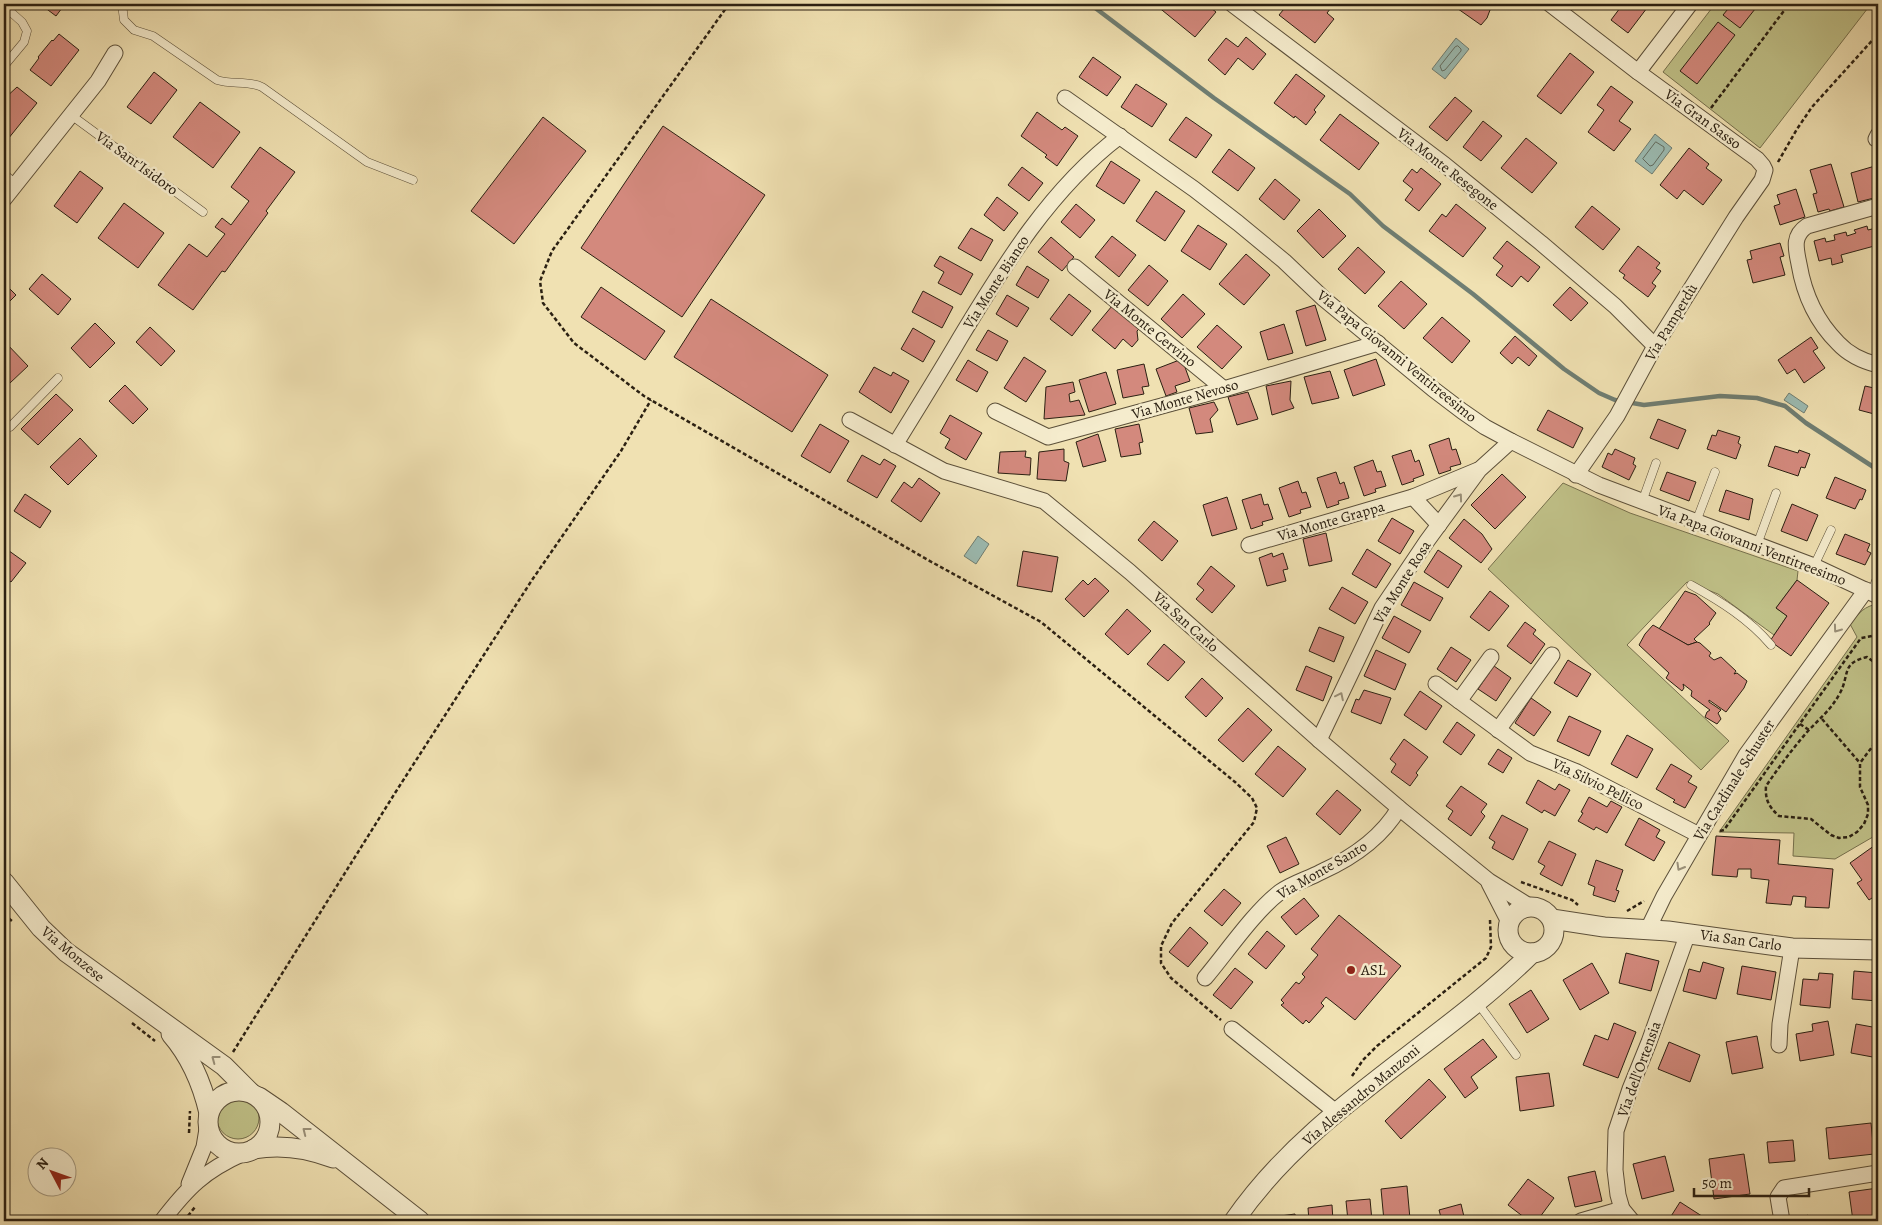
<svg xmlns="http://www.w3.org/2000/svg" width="1882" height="1225" font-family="Alegreya,serif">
  <rect width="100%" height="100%" fill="#f0e1b2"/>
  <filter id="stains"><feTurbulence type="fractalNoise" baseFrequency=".004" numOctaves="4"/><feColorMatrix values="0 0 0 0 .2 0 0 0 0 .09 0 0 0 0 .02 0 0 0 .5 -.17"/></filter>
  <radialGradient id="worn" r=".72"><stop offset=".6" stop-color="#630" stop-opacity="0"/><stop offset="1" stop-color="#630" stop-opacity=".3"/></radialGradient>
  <!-- green -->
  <g fill="#c0c188" stroke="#76704d">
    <path d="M1715 4H1871L1760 148 1663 72Z"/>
    <path d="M1563 483 1630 513 1798 571 1797 580 1776 608 1787 616 1774 635 1718 594 1687 582 1627 645 1729 741 1701 770 1488 569Z"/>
    <path d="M1878 604V834L1835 859 1793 856 1794 833 1719 832 1857 637 1850 624C1859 613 1864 606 1878 604Z"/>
    <circle cx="238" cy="1118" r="21"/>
  </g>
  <!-- water -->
  <g fill="#9cbcb3" stroke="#6f7e73">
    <path d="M1456 38 1469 49 1445 79 1432 69Z"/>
    <path d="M1655 134 1672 148 1652 174 1635 161Z"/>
    <path d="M1789 393 1808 406 1804 413 1784 400Z"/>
    <path d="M978 536 989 544 976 564 964 556Z"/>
  </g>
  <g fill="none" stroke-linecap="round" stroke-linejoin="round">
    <!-- shore -->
    <g stroke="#646e62" stroke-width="1">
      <path d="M1458 46 1461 49V51L1445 70 1442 71 1440 66 1455 47Z"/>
      <path d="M1656 142 1664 147V150L1653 165 1650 166 1643 159Z"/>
    </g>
    <!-- stream -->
    <path stroke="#6f7e73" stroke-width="4.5" d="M1090 4 1214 98 1350 194 1383 226 1473 294 1564 369 1599 393 1615 400 1644 405 1720 396 1757 398 1785 406 1806 423 1878 470"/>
  </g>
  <!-- building -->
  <g fill="#d3897d" stroke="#2b2012">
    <path d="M40 4H65L56 16Z"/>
    <path d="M1159 4H1206L1216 12 1195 37 1157 6Z"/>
    <path d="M1288 4H1334L1327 13 1334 19 1315 43 1279 15Z"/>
    <path d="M1451 4H1490V10L1487 18 1481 25Z"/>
    <path d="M1623 4H1650L1628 33 1611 20Z"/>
    <path d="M1732 4H1759L1740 28 1723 15Z"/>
    <path d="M1718 22 1735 35 1697 84 1680 71Z"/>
    <path d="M59 34 79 50 51 86 30 70 39 58 38 57 52 40 53 41Z"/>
    <path d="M1246 37 1266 54 1253 70 1238 58 1225 75 1208 60 1226 38 1238 47Z"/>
    <path d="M1570 53 1594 72 1561 114 1537 96Z"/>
    <path d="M1093 57 1121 77 1107 96 1079 77Z"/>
    <path d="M154 72 177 90 151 124 127 107Z"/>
    <path d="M1296 74 1325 96 1314 110 1316 112 1306 125 1295 116 1294 118 1274 103Z"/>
    <path d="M1136 84 1167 104 1152 127 1121 107Z"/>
    <path d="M1611 86 1633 102 1619 121 1631 129 1614 151 1588 132 1604 110 1597 105Z"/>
    <path d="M17 87 37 103 8 139 4 136V99Z"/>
    <path d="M1455 97 1472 111 1447 141 1429 127Z"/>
    <path d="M200 102 240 132 213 168 173 137Z"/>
    <path d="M1037 112 1062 130 1065 127 1078 136 1057 166 1045 157 1047 155 1021 136Z"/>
    <path d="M1340 114 1379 143 1359 170 1320 140Z"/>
    <path d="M543 117 586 151 514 244 471 211Z"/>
    <path d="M1186 117 1212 135 1196 158 1169 140Z"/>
    <path d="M1483 121 1502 136 1481 161 1463 147Z"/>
    <path d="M663 126 765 195 682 317 581 248Z"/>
    <path d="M1526 138 1557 163 1532 193 1501 168Z"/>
    <path d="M260 147 295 172 266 211 268 213 225 272 222 271 193 310 158 285 189 244 207 257 225 234 215 227 222 218 231 225 249 201 231 187Z"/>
    <path d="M1689 148 1709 164 1706 168 1722 180 1703 205 1684 190 1677 199 1660 185Z"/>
    <path d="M1229 149 1255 168 1238 191 1212 172Z"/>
    <path d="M1111 161 1140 180 1124 204 1096 186Z"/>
    <path d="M1831 164 1844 207 1830 211 1829 209 1818 212 1813 194 1817 193 1810 170Z"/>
    <path d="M1875 166 1878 179V197L1858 202 1851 173Z"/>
    <path d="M1022 167 1043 183 1029 201 1008 185Z"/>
    <path d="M1421 168 1441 184 1419 211 1405 200 1413 189 1403 181 1412 169 1417 173Z"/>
    <path d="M80 171 103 188 77 223 54 206Z"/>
    <path d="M1275 179 1300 200 1284 220 1259 199Z"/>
    <path d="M1796 189 1805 217 1780 225 1774 206 1780 204 1777 195Z"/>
    <path d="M1156 191 1185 211 1165 241 1136 221Z"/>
    <path d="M997 197 1018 213 1004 231 984 215Z"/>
    <path d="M124 203 164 233 138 268 98 238Z"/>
    <path d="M1076 204 1095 220 1080 238 1061 222Z"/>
    <path d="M1456 204 1486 228 1463 257 1429 231 1442 214 1446 217Z"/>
    <path d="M1592 206 1620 229 1603 250 1575 227Z"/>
    <path d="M1319 209 1346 236 1323 258 1297 231Z"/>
    <path d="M1878 223V245L1841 255 1843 262 1832 265 1831 258 1819 261 1814 241 1825 238 1826 242 1835 240 1834 235 1846 232 1847 236 1856 233 1854 230 1867 226 1868 230 1876 228 1875 224Z"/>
    <path d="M1198 225 1227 244 1210 270 1181 251Z"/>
    <path d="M971 228 993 240 981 261 958 248Z"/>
    <path d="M1112 236 1136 255 1119 277 1095 257Z"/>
    <path d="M1051 237 1074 257 1062 271 1038 252Z"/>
    <path d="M1507 241 1540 267 1528 282 1521 276 1512 287 1496 275 1503 266 1493 258Z"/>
    <path d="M1780 243 1784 256 1780 257 1785 275 1753 283 1747 260 1752 259 1750 251Z"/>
    <path d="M1638 246 1660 263 1656 268 1661 271 1652 283 1656 286 1648 297 1623 278 1625 275 1619 271Z"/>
    <path d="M1358 247 1385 272 1365 294 1338 269Z"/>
    <path d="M1246 254 1270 275 1244 305 1219 284Z"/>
    <path d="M940 256 973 274 961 295 938 283 944 272 934 266Z"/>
    <path d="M1149 265 1168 281 1148 306 1128 290Z"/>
    <path d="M1027 266 1049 280 1038 298 1016 285Z"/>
    <path d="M42 274 71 299 58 315 29 289Z"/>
    <path d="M1401 281 1427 304 1404 329 1378 306Z"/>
    <path d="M4 283 16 295 4 307Z"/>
    <path d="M601 287 665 331 645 360 581 317Z"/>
    <path d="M1570 287 1588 303 1571 321 1553 305Z"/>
    <path d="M923 291 953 307 942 328 912 312Z"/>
    <path d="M1069 294 1091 311 1072 336 1050 319Z"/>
    <path d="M1183 294 1205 314 1182 338 1161 319Z"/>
    <path d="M1007 295 1029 308 1017 327 996 314Z"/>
    <path d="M711 299 828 375 792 432 674 357Z"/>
    <path d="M1315 305 1326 340 1306 346 1296 311Z"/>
    <path d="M1112 306 1139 329 1137 331 1138 340 1132 347 1123 339 1115 349 1092 330Z"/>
    <path d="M1442 317 1470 341 1452 363 1423 338Z"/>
    <path d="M95 323 115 343 90 368 71 348Z"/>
    <path d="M1284 324 1293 353 1268 360 1260 332Z"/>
    <path d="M1217 325 1242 347 1222 369 1197 347Z"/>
    <path d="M150 327 175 351 161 366 136 342Z"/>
    <path d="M913 328 935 341 923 362 901 349Z"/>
    <path d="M988 330 1008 341 997 361 976 350Z"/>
    <path d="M1515 336 1537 356 1529 366 1518 357 1512 364 1500 353Z"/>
    <path d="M1811 337 1818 348 1813 351 1825 368 1804 383 1795 369 1787 374 1778 360Z"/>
    <path d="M4 341 28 366 10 383 4 377Z"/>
    <path d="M1024 357 1046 371 1026 402 1004 388Z"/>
    <path d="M1182 359 1190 381 1175 386 1177 392 1166 396 1156 369Z"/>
    <path d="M1376 359 1385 385 1353 396 1344 370Z"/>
    <path d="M968 360 988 372 977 392 956 380Z"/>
    <path d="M1144 364 1149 386 1142 387 1144 394 1123 398 1117 370Z"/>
    <path d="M874 367 891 376 893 372 909 381 891 413 859 392Z"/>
    <path d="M1330 371 1339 398 1312 404 1304 377Z"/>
    <path d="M1106 372 1116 404 1089 412 1079 380Z"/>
    <path d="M1876 380 1878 381V415L1859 410 1865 386 1874 388Z"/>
    <path d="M1291 381 1290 400 1294 408 1272 415 1266 386Z"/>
    <path d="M1073 382 1075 392 1069 394 1070 402 1079 400 1085 415 1044 419 1046 387Z"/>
    <path d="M125 385 148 409 133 424 109 401Z"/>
    <path d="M1248 392 1258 419 1237 425 1228 397Z"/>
    <path d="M56 394 73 410 38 445 21 429Z"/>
    <path d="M1214 402 1218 410 1210 419 1213 432 1196 434 1189 408Z"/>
    <path d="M1548 410 1583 428 1573 448 1537 430Z"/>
    <path d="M950 415 982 433 966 460 945 448 950 439 940 433Z"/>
    <path d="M1658 419 1686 430 1678 449 1650 438Z"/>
    <path d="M820 424 849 441 830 473 801 456Z"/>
    <path d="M1139 424 1143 442 1139 443 1141 454 1121 457 1115 429Z"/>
    <path d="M1718 430 1740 437 1738 443 1741 445 1736 459 1707 449 1712 435 1716 436Z"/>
    <path d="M1098 434 1106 461 1083 467 1076 442Z"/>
    <path d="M80 438 97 456 68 485 50 467Z"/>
    <path d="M1449 438 1452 450 1456 449 1461 464 1450 467 1451 470 1439 474 1429 445Z"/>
    <path d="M1775 446 1798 453 1799 450 1810 454 1805 468 1801 467 1798 476 1768 466Z"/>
    <path d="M1064 449V461L1069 463 1066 481 1037 479 1039 452Z"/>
    <path d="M1615 449 1635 458 1633 464 1636 466 1629 480 1602 467 1608 453 1612 455Z"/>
    <path d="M1411 450 1415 462 1419 460 1424 475 1413 479 1414 481 1402 485 1392 456Z"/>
    <path d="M1026 451 1025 457 1031 458 1030 475 998 473 1000 452Z"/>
    <path d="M862 455 880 465 884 459 896 466 877 498 847 481Z"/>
    <path d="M1373 460 1377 472 1381 471 1386 486 1375 489 1376 492 1364 496 1354 467Z"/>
    <path d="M1336 472 1340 484 1344 482 1349 498 1338 501 1339 504 1327 508 1317 478Z"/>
    <path d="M1667 472 1696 482 1689 501 1660 490Z"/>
    <path d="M1502 474 1526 497 1495 529 1471 505Z"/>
    <path d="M1835 477 1866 490 1862 500 1860 499 1855 509 1826 498Z"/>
    <path d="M919 478 940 493 921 522 891 501 904 482 912 488Z"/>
    <path d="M1298 481 1302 493 1306 492 1311 507 1300 510 1301 513 1289 517 1279 488Z"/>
    <path d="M1726 490 1753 499 1749 520 1719 511Z"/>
    <path d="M25 494 51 511 40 528 14 511Z"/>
    <path d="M1261 494 1264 505 1268 504 1273 519 1262 522 1263 525 1251 529 1242 500Z"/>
    <path d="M1227 497 1237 529 1212 536 1203 505Z"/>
    <path d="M1792 504 1818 515 1807 541 1781 531Z"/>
    <path d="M1392 518 1414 531 1400 554 1378 541Z"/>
    <path d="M1464 519 1482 534 1492 549 1481 563 1449 538Z"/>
    <path d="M1154 521 1178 541 1162 561 1138 540Z"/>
    <path d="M1326 533 1332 561 1309 566 1303 539Z"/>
    <path d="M1845 534 1870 544 1867 551 1871 553 1865 565 1836 554Z"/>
    <path d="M5 548 26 563 11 582 4 577Z"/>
    <path d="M1367 549 1391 564 1376 588 1352 574Z"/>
    <path d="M1438 550 1462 566 1448 588 1424 572Z"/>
    <path d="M1023 551 1058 557 1052 592 1017 586Z"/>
    <path d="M1272 553 1273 557 1283 553 1288 569 1283 570 1286 581 1267 586 1259 558Z"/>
    <path d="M1211 566 1235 586 1212 613 1196 599 1204 590 1197 584Z"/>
    <path d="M1095 578 1109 591 1084 617 1065 599 1083 580 1088 585Z"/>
    <path d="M1797 580 1829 603 1791 656 1770 641 1787 616 1776 608Z"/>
    <path d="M1414 582 1443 598 1430 621 1401 605Z"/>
    <path d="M1342 587 1368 602 1355 624 1329 609Z"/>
    <path d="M1490 591 1509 606 1489 631 1470 617Z"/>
    <path d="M1685 591 1696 595 1716 613 1709 623 1710 624 1694 639 1697 642 1688 645 1659 629Z"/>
    <path d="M1127 609 1151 631 1128 655 1105 634Z"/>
    <path d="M1394 616 1421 631 1409 653 1382 638Z"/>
    <path d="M1525 622 1536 630 1533 634 1545 644 1531 664 1507 646Z"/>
    <path d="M1653 625 1688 645 1697 642 1700 643 1711 653 1709 656 1714 660 1721 657 1736 671 1734 674 1737 673 1747 681 1744 688 1726 712 1709 700V702L1721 710 1718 713 1721 719 1717 724 1705 717 1707 712 1710 710 1691 696 1692 691 1683 684 1684 688 1682 691 1666 678 1669 673 1639 645 1645 634Z"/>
    <path d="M1319 627 1344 637 1334 662 1309 651Z"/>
    <path d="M1164 644 1185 662 1168 681 1147 664Z"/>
    <path d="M1451 647 1471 660 1456 682 1437 669Z"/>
    <path d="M1376 650 1406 664 1395 690 1364 676Z"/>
    <path d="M1568 660 1591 674 1577 697 1554 683Z"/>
    <path d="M1306 666 1332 677 1323 701 1296 690Z"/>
    <path d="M1494 666 1511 678 1496 701 1478 689Z"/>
    <path d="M1202 678 1223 698 1206 717 1185 697Z"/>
    <path d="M1364 690 1391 698 1381 724 1351 712 1356 699 1359 700Z"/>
    <path d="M1420 691 1442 706 1426 730 1404 715Z"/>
    <path d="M1531 698 1551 712 1534 736 1515 723Z"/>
    <path d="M1248 708 1272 730 1243 762 1218 740Z"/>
    <path d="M1569 716 1601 731 1589 756 1557 741Z"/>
    <path d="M1457 722 1475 735 1461 755 1443 742Z"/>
    <path d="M1627 735 1653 749 1637 778 1611 764Z"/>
    <path d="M1404 739 1428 757 1416 773 1418 775 1410 786 1391 772 1396 764 1390 759Z"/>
    <path d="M1278 746 1306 769 1283 797 1255 774Z"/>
    <path d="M1498 749 1512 758 1503 773 1488 764Z"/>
    <path d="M1671 764 1692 776 1688 782 1697 787 1685 808 1673 802 1675 800 1656 789Z"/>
    <path d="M1538 780 1555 790 1559 784 1570 790 1555 816 1544 810 1542 813 1526 803Z"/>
    <path d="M1461 786 1487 804 1481 812 1485 816 1471 836 1448 819 1453 811 1446 806Z"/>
    <path d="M1337 790 1361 810 1340 835 1316 814Z"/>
    <path d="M1589 797 1607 807 1611 801 1622 807 1607 833 1596 827 1594 830 1578 821 1583 813 1581 812Z"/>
    <path d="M1502 815 1528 829 1513 860 1492 848 1495 842 1489 838Z"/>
    <path d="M1639 818 1660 830 1656 837 1665 842 1654 861 1625 845Z"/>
    <path d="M1716 836 1780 840 1778 864 1833 869 1829 908 1805 907 1806 897 1793 896 1791 905 1766 903 1769 880 1751 878V869H1738L1737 877 1712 875Z"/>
    <path d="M1286 837 1299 864 1280 873 1267 846Z"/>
    <path d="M1549 841 1576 854 1562 886 1540 874 1545 866 1538 862Z"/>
    <path d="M1878 843V894L1869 900 1857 883 1862 880 1850 863Z"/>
    <path d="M1596 860 1623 870 1616 890 1619 891 1615 902 1593 895 1595 887 1588 884Z"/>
    <path d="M1224 889 1241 903 1222 926 1204 911Z"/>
    <path d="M1304 898 1319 916 1296 935 1281 917Z"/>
    <path d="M1339 915 1401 966 1355 1020 1326 997 1321 1003 1324 1006 1309 1023 1306 1020 1303 1024 1281 1005 1284 1003 1281 1000 1296 982 1299 984 1305 977 1302 974 1318 955 1311 949Z"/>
    <path d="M1190 927 1208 943 1188 967 1169 952Z"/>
    <path d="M1267 931 1285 946 1266 969 1248 954Z"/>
    <path d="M1626 953 1659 961 1651 991 1619 983Z"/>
    <path d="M1703 962 1724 968 1716 999 1683 991 1689 969 1700 972Z"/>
    <path d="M1592 963 1609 993 1580 1010 1563 980Z"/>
    <path d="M1742 966 1776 972 1771 1000 1737 994Z"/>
    <path d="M1235 968 1253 982 1231 1009 1213 995Z"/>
    <path d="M1854 971 1878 973V1001L1852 999Z"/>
    <path d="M1819 973 1833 974 1830 1008 1800 1005 1803 979 1818 980Z"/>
    <path d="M1531 990 1549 1019 1527 1033 1509 1004Z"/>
    <path d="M1828 1021 1834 1055 1800 1061 1796 1034 1813 1031 1812 1024Z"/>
    <path d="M1614 1023 1636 1032 1618 1078 1583 1065 1595 1035 1608 1040Z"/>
    <path d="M1856 1024 1878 1028V1058L1851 1053Z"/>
    <path d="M1757 1036 1763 1068 1732 1074 1726 1042Z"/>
    <path d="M1483 1039 1497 1057 1471 1077 1478 1088 1465 1098 1444 1069Z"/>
    <path d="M1669 1042 1700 1055 1690 1082 1658 1069Z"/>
    <path d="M1549 1073 1554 1106 1520 1111 1516 1077Z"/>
    <path d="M1429 1079 1446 1097 1401 1139 1385 1121Z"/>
    <path d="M1871 1123 1874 1154 1829 1159 1826 1128Z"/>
    <path d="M1793 1140 1795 1161 1769 1163 1767 1142Z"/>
    <path d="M1744 1154 1750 1194 1714 1199 1709 1159Z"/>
    <path d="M1665 1156 1674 1191 1642 1199 1633 1164Z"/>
    <path d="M1595 1171 1602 1201 1575 1207 1568 1177Z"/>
    <path d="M1528 1179 1554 1198 1537 1221H1529L1508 1205Z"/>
    <path d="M1407 1186 1410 1219 1384 1221 1381 1189Z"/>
    <path d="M1878 1188V1221H1853L1849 1192Z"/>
    <path d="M1370 1199 1372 1221H1348L1346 1201Z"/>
    <path d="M1680 1202 1708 1220 1707 1221H1668Z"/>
    <path d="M1461 1204 1465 1221H1442L1439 1210Z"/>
    <path d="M1332 1205 1333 1221H1309L1308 1208Z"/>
    <path d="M1295 1214 1296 1221H1273V1217Z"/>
    <path d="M1807 1215 1817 1221H1803Z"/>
  </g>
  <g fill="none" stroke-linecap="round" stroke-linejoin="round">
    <defs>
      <g id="service">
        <path d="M122 4 124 20 134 30 153 36 217 80C232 85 247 80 262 87L367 162 413 180"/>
        <path d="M4 6 22 22 27 31 24 42 4 66"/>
        <path d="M71 115 203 212"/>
        <path d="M4 174 16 184"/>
        <path d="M4 421 10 427 58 378"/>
        <path d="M1642 502 1656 463"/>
        <path d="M1696 522 1715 472"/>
        <path d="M1757 545 1776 493"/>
        <path d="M1814 566 1831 530"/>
        <path d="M1691 585C1720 601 1749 619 1771 645"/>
        <path d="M1871 593 1878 576"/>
        <path d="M1477 1002 1516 1055"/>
      </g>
      <g id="minor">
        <path d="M1232 4 1445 165 1541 243 1615 306 1655 346"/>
        <path d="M1550 4 1638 72 1757 159 1763 166 1765 170 1762 180 1736 217 1655 346 1617 416 1576 475"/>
        <path d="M1638 72 1690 4"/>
        <path d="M1065 98 1194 189 1238 223 1284 261 1324 299 1433 389 1462 411 1485 427 1511 441 1599 485 1814 566 1878 596"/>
        <path d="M1876 139 1878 135"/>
        <path d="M4 199 98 81 115 53"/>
        <path d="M1878 206 1807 226C1792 236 1796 249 1799 264 1804 294 1816 321 1838 343 1849 355 1862 361 1878 365"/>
        <path d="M1075 267 1224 389"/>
        <path d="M995 411 1048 437 1224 389 1378 343"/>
        <path d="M850 420 944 471 1044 501 1130 572 1319 740 1399 808 1489 881 1529 906"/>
        <path d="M895 445C917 409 939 374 960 338 1004 265 1051 188 1120 136"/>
        <path d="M1413 497 1439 525"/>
        <path d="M1249 545 1413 497 1478 470"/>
        <path d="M1436 684 1530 753 1577 772 1699 835"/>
        <path d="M1459 701 1491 657"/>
        <path d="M1498 730 1552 655"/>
        <path d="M1319 740 1382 608 1427 541 1479 470 1511 441"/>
        <path d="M1489 883 1509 922"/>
        <path d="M1648 929 1664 896 1746 755 1866 590"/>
        <path d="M1205 978C1227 952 1254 912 1280 892 1293 883 1308 879 1321 872 1352 858 1382 837 1399 808"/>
        <path d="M1232 1029 1336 1112"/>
        <path d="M1779 1045 1780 1024 1792 948"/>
        <path d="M189 1184 204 1147 208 1123"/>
        <path d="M162 1221C188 1187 204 1171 244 1153"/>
        <path d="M1581 1221 1622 1209"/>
        <path d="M1632 1221 1622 1209 1618 1195 1615 1170 1616 1131 1630 1089 1649 1042 1688 933"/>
        <path d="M1782 1221 1778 1197 1784 1188 1878 1173"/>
      </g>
      <g id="tertiary">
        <path d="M4 882 41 928 66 952 224 1066 250 1092"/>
        <circle cx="1531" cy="930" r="23"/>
        <path d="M1552 919 1604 927 1668 931 1792 948 1878 950"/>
        <path d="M171 1034C191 1057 202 1083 209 1113"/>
        <circle cx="239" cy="1122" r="31"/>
        <path d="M259 1097 281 1112 420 1221"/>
        <path d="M254 1149C282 1144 307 1148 333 1158"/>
        <path d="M1234 1221C1311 1109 1437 1047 1532 953"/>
      </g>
    </defs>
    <!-- service casing -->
    <use href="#service" stroke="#5c503a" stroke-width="9"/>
    <!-- minor casing -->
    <use href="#minor" stroke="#5c503a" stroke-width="17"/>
    <!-- tertiary casing -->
    <use href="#tertiary" stroke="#5c503a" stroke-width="21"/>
    <!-- path -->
    <g stroke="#2b2012" stroke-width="2.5" stroke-dasharray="4 2.5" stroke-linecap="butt">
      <path d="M729 4 552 251 540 281 543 303 574 343 644 396 928 560 1041 622 1235 782 1252 798 1257 808 1254 822 1172 923 1161 946V963L1171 978 1221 1020"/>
      <path d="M1711 108 1789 4"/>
      <path d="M1778 162 1797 129 1812 107 1878 34"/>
      <path d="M1878 665 1867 657C1841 663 1850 674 1840 693 1831 710 1820 718 1808 731 1793 748 1779 767 1766 786 1765 800 1769 807 1779 816L1811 819 1831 835 1839 838 1849 837 1857 832 1864 824 1868 814V805L1860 787V763L1878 739"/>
      <path d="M1822 719 1860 763"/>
      <path d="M1800 724 1809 730"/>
      <path d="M1720 831 1724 830 1861 638 1878 635"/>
      <path d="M1521 882 1572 900 1578 905"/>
      <path d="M1627 911 1644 901"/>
      <path d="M4 914 13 922"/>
      <path d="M132 1023 155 1041"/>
      <path d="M233 1052 395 793 532 580 621 451 651 400"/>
      <path d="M1352 1076 1363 1060 1377 1046 1486 958 1491 947 1490 920"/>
      <path d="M189 1133 190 1111"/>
      <path d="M184 1221 195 1207"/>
    </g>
    <!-- service -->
    <use href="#service" stroke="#f5eccd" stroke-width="8"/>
    <!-- minor -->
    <use href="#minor" stroke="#f5eccd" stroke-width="15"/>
    <!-- tertiary -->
    <use href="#tertiary" stroke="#f5eccd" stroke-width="19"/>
  </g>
  <!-- one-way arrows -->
  <defs><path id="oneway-chevron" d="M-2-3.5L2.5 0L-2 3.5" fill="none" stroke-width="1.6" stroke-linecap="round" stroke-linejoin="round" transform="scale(1.25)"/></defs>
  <g stroke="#9a9079">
    <use href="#oneway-chevron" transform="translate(1459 497) rotate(-54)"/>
    <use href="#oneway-chevron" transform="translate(1837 629) rotate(126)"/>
    <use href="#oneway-chevron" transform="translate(1340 696) rotate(-64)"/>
    <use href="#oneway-chevron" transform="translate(1680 867) rotate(120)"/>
    <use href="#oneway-chevron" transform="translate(215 1059) rotate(-143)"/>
    <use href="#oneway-chevron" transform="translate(306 1131) rotate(-142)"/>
  </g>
  <!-- markers -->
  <circle fill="#8f2418" stroke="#f5eccd" stroke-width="2" cx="1351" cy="970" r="5"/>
  <g text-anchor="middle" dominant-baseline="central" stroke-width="5" stroke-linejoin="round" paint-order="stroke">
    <!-- street labels -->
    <g font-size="15" fill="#2b2012" stroke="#f5eccd">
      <text transform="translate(1703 119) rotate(36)">Via Gran Sasso</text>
      <text transform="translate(137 163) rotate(36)">Via Sant'Isidoro</text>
      <text transform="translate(1448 169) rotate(38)">Via Monte Resegone</text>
      <text transform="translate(996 282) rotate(-57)">Via Monte Bianco</text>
      <text transform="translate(1671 322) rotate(-59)">Via Pamperdù</text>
      <text transform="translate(1150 328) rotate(39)">Via Monte Cervino</text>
      <text transform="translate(1397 356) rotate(39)">Via Papa Giovanni Ventitreesimo</text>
      <text transform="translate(1185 399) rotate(-16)">Via Monte Nevoso</text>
      <text transform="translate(1331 521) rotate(-16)">Via Monte Grappa</text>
      <text transform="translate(1752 545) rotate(21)">Via Papa Giovanni Ventitreesimo</text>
      <text transform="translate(1402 582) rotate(-58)">Via Monte Rosa</text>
      <text transform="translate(1186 622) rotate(42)">Via San Carlo</text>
      <text transform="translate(1734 780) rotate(-58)">Via Cardinale Schuster</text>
      <text transform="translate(1598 784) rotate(26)">Via Silvio Pellico</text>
      <text transform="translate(1322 870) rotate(-30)">Via Monte Santo</text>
      <text transform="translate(1741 940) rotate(8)">Via San Carlo</text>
      <text transform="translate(73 954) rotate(40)">Via Monzese</text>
      <text transform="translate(1639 1069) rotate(-70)">Via dell'Ortensia</text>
      <text transform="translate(1361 1095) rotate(-40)">Via Alessandro Manzoni</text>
    </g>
    <!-- poi labels -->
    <g font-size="15" fill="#2b2012" stroke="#f5eccd" text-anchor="start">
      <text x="1361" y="970">ASL</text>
    </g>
  </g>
  <!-- margin -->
  <rect width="1882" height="1225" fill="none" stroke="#f0e1b2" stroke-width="20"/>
  <rect x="5" y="5" width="1872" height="1215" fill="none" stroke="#2b2012" stroke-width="2.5"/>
  <rect x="10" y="10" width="1862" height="1205" fill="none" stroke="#2b2012"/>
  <!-- north arrow -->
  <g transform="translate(52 1172) rotate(311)"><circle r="24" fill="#f5eccd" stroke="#a49a82"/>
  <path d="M0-4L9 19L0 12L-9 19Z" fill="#8f2418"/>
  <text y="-8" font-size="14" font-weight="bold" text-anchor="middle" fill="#2b2012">N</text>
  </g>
  <!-- scale -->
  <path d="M1694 1188v8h115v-8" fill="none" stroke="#2b2012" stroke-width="2.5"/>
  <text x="1702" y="1188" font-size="15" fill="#2b2012" stroke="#f5eccd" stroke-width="4" paint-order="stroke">50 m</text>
  <rect width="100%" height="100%" filter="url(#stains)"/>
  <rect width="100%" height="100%" fill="url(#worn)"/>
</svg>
